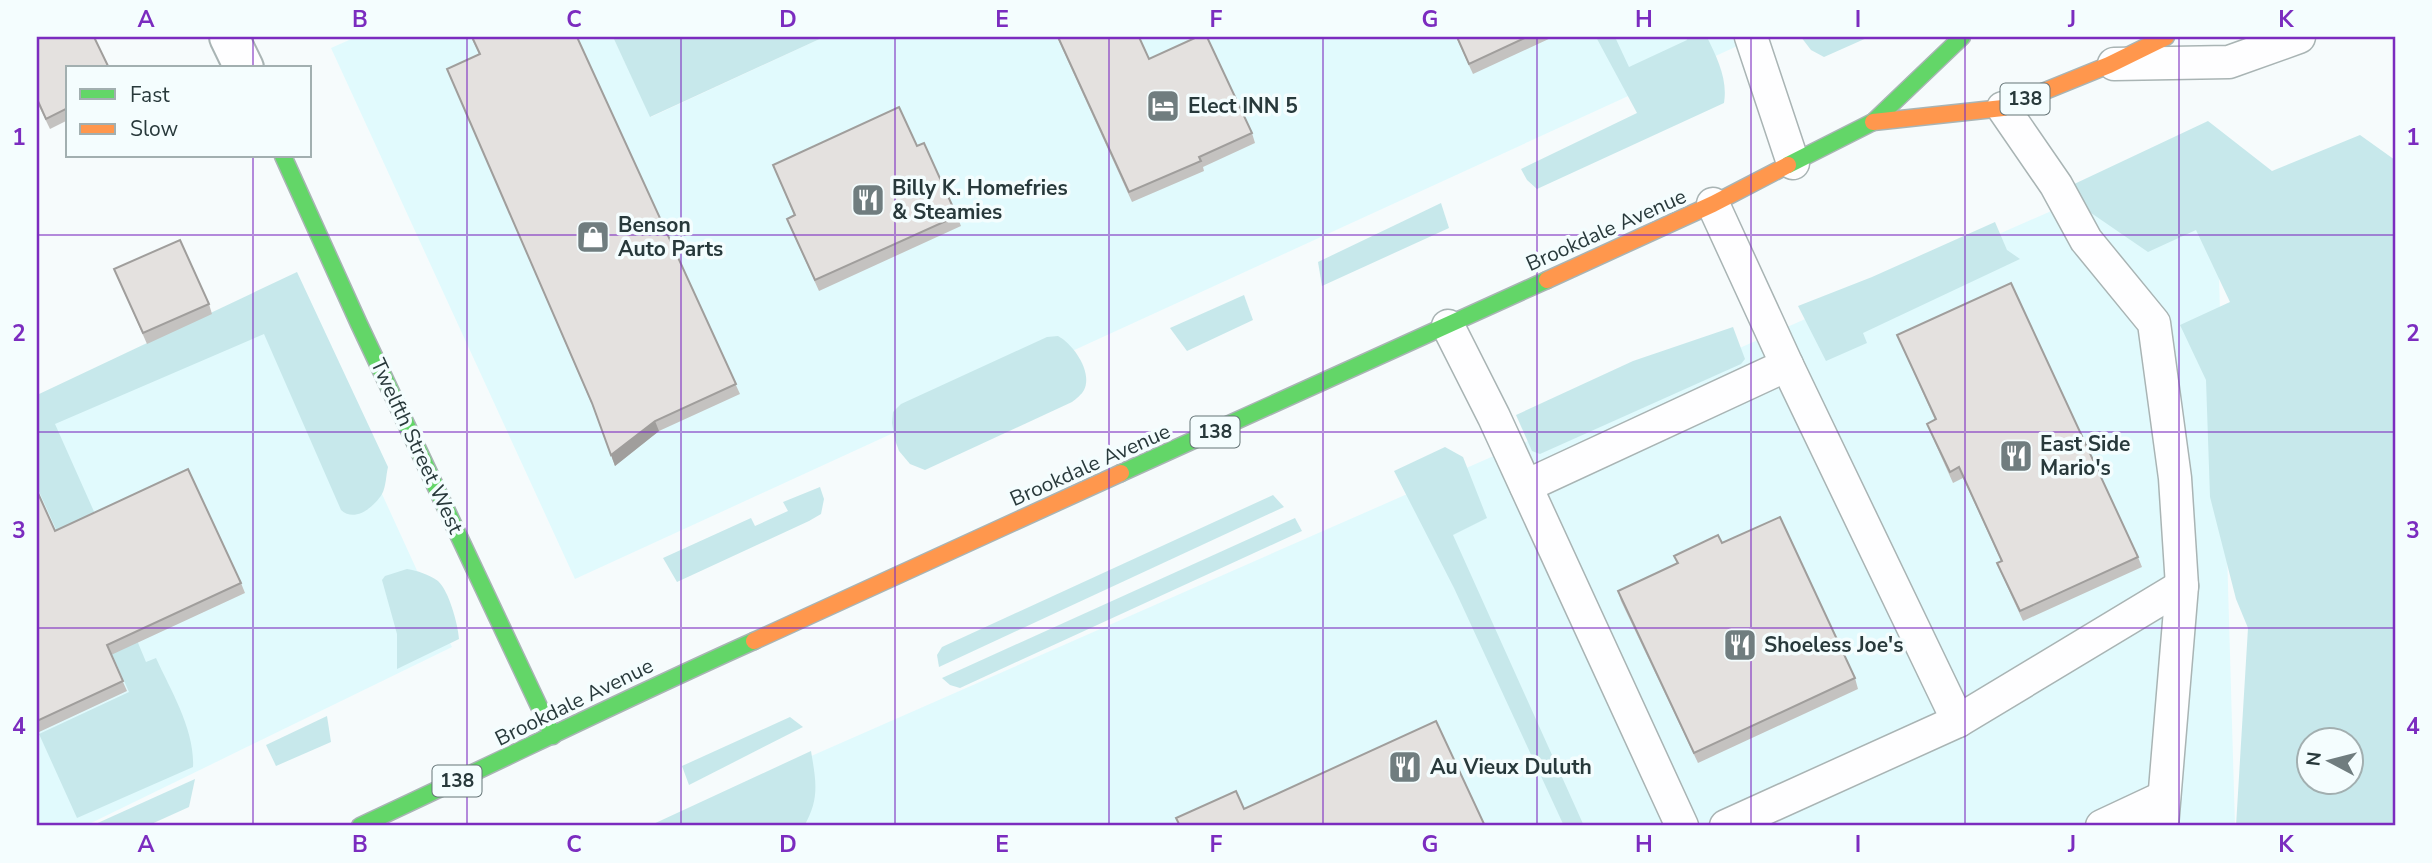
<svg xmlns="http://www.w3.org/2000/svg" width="2432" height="863" font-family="'Nunito Sans',sans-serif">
  <rect width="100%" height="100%" fill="#f6fbfc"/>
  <!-- built -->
  <g fill="#e1fafd">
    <path d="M356 37H613L651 117 824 37H1757L575 579 331 48Z"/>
    <path d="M2215 139 2235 826H652Z"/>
    <path d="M291 295 452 647 85 826H37V411Z"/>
  </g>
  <!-- green -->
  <g fill="#c7e8eb" fill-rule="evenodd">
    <path d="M613 37H824L650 117Z"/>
    <path d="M1596 37H1615L1629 67 1687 40 1686 37H1707C1717 58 1728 79 1724 103L1537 189 1527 180 1521 169 1637 113Z"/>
    <path d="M1801 37H1869L1824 57 1811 50Z"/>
    <path d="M2208 121 2272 171 2360 135 2395 160V826H2236L2248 628 2236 599 2210 497 2206 380 2180 325 2230 302 2196 230 2148 252 2078 204 2070 186ZM2310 740H2352V782H2310Z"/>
    <path d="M1441 203 1449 228 1322 286 1318 262Z"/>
    <path d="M1995 222 2007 250 2020 259 1863 333 1867 343 1826 361 1798 306 1872 277Z"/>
    <path d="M297 272 388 467C386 475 386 487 382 494 374 507 355 523 341 510L264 334 55 424 96 516 131 626 146 662 156 658C171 691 195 730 193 767L77 818 39 734 129 692 37 487V395Z"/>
    <path d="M1244 295 1253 320 1187 351 1170 328Z"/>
    <path d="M1733 327 1745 359 1741 364 1540 454 1532 451 1516 415 1633 361Z"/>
    <path d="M1058 336C1073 344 1093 372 1084 390 1082 394 1076 399 1072 402L925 470 910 464 899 451 895 440 892 423 893 412 901 404 1047 337Z"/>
    <path d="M1445 447 1463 457 1487 518 1453 535 1584 826H1564L1454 588 1394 471Z"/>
    <path d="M820 487 824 499 821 514 809 521 677 582 663 558 751 518 755 526 788 511 783 502Z"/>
    <path d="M1273 495 1284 507 939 667 937 655 942 647Z"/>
    <path d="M1295 518 1302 531 960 688 950 685 942 678Z"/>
    <path d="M407 569C418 571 428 574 438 581 449 591 458 624 459 639L397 669V634L382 580 385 576Z"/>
    <path d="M327 716 331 742 276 766 266 745Z"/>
    <path d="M790 717 803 727 689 785 682 766Z"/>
    <path d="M811 751C816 781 820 799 804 826H649Z"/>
    <path d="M195 779 189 807 147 826H91Z"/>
  </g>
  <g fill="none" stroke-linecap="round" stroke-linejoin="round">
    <defs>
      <g id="lane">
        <path d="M1751 37 1793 163"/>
        <path d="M2114 64 2229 62 2299 37"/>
        <path d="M2003 108 2056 185 2086 240 2154 323 2175 478 2182 586 2162 826"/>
        <path d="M1448 326 1494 417 1682 826"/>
        <path d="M1526 486 1787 365 1713 204"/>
        <path d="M1958 721 2182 586"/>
        <path d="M1726 826 1958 721 1787 365"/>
        <path d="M2102 826 2164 797"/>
      </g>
      <path id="street" d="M229 37 244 68"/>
      <g id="fast">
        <path d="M283 156 359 324 553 736"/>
        <path d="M1788 165 1873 122 1962 37"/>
        <path d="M1121 473 1547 280"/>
        <path d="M360 826C492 765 622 700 754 641"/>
      </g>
      <g id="slow">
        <path d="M1873 122 2003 108 2109 65 2166 37"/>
        <path d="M1547 280 1713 204 1788 165"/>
        <path d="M754 641 1121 473"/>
      </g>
    </defs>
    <!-- lane casing -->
    <use href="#lane" stroke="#a9b4b4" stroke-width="35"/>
    <!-- street casing -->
    <use href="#street" stroke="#a9b4b4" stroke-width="42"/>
    <!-- fast casing -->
    <use href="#fast" stroke="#a9b4b4" stroke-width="19"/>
    <!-- slow casing -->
    <use href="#slow" stroke="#a9b4b4" stroke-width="19"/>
    <!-- lane -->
    <use href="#lane" stroke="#fefeff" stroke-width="32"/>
    <!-- street -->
    <use href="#street" stroke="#fefeff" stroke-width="38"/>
    <!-- fast -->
    <use href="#fast" stroke="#63d668" stroke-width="16"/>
    <!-- slow -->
    <use href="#slow" stroke="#ff974d" stroke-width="16"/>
  </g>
  <!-- wall -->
  <g fill="#c4c2c0">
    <path d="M37 37 68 68V120L50 129 37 102Z"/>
    <path d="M471 37H577L740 394 659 431 615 466 596 414 447 69 479 54Z"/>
    <path d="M1057 37H1139L1149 59 1252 133 1255 143 1203 167 1204 171 1132 202Z"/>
    <path d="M1456 37H1553L1473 74Z"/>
    <path d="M917 146 957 216 961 226 819 291 791 229 787 219 794 215 773 165Z"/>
    <path d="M114 269 209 304 212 314 147 344Z"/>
    <path d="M1897 335 2138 557 2142 567 2023 621 2001 573 1997 563 2001 561 1963 478 1953 483 1931 434 1927 424 1935 420Z"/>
    <path d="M37 491 55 531 241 583 245 593 111 655 127 691 37 733Z"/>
    <path d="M1722 543 1855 678 1858 689 1698 763 1621 601 1618 591 1677 564 1674 556Z"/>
  </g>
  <!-- shaded-wall -->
  <path fill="#a09e9c" d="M655 421 659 431 615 466 611 455Z"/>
  <!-- building -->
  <g fill="#e4e1df" stroke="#a09e9c" stroke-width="2">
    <path d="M37 37H94L109 68H68V108L46 119 37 99Z"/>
    <path d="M472 37H577L736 384 655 421 611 455 592 403 447 69 480 54Z"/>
    <path d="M1058 37H1139L1149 59 1197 37H1207L1252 133 1199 157 1201 161 1129 192Z"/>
    <path d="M1457 37H1527L1469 64Z"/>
    <path d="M899 107 917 146 924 143 957 216 815 280 787 219 795 215 773 165Z"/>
    <path d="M180 240 209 304 143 333 114 269Z"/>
    <path d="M2011 283 2138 557 2020 611 1997 563 2002 561 1959 467 1950 472 1927 424 1936 419 1897 335Z"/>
    <path d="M188 469 241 583 107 645 123 681 37 721V491L55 531Z"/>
    <path d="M1780 517 1855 678 1694 753 1618 591 1678 563 1674 556 1718 535 1722 543Z"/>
    <path d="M1436 721 1485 826H1180L1176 818 1236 791 1244 809Z"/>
  </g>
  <!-- grid -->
  <path fill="none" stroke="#7b2cbf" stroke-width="2" stroke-opacity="0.55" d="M253 37V68M467 37V826M681 37V826M895 37V826M1109 37V826M1323 37V826M1537 37V826M1751 37V826M1965 37V826M2179 37V826M253 156V826M37 235H2395M37 432H2395M37 628H2395"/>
  <!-- icons -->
  <defs>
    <symbol id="hotel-square" viewBox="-11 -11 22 22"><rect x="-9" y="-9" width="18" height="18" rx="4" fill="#707d7f" stroke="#f4fdfe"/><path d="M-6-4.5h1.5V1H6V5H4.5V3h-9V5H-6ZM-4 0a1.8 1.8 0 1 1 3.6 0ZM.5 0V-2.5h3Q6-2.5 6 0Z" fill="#fff"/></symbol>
    <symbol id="restaurant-square" viewBox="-11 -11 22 22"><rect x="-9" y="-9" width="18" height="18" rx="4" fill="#707d7f" stroke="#f4fdfe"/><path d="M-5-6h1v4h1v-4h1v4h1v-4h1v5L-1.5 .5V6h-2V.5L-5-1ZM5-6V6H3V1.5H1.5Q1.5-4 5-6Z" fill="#fff"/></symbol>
    <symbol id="shop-square" viewBox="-11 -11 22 22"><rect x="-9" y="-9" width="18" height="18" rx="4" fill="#707d7f" stroke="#f4fdfe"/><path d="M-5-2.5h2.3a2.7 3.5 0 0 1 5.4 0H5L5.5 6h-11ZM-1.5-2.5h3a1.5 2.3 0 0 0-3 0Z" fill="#fff"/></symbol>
  </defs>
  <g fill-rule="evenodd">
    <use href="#hotel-square" x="1144" y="87" width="38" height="38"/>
    <use href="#restaurant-square" x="849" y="181" width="38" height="38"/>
    <use href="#shop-square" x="574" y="218" width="38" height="38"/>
    <use href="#restaurant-square" x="1997" y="437" width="38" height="38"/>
    <use href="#restaurant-square" x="1721" y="626" width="38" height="38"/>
    <use href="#restaurant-square" x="1386" y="748" width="38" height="38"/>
  </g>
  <g text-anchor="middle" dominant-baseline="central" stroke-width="7" stroke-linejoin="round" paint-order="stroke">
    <!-- shield labels -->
    <g fill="#f4fdfe" stroke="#657476" stroke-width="2">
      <rect x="2000.5" y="83.5" width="49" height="31" rx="5"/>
      <rect x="1190.5" y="416.5" width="49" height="31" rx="5"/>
      <rect x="432.5" y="765.5" width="49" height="31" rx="5"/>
    </g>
    <g font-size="19" font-weight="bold" fill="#28393b">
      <text x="2025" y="99">138</text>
      <text x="1215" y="432">138</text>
      <text x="457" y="781">138</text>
    </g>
    <!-- poi labels -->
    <g font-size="21" font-weight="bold" fill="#28393b" stroke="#f4fdfe" text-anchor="start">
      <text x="1188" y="106">Elect INN 5</text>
      <text x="892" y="188">Billy K. Homefries<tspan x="892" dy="24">&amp; Steamies</tspan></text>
      <text x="618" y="225">Benson<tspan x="618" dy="24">Auto Parts</tspan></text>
      <text x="2040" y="444">East Side<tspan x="2040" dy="24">Mario's</tspan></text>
      <text x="1764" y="645">Shoeless Joe's</text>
      <text x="1430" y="767">Au Vieux Duluth</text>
    </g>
    <!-- street labels -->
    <g font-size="21" fill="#28393b" stroke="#f4fdfe">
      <text transform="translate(1606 230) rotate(-24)">Brookdale Avenue</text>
      <text transform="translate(417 446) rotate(65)">Twelfth Street West</text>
      <text transform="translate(1090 465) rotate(-24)">Brookdale Avenue</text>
      <text transform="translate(574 702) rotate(-26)">Brookdale Avenue</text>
    </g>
  </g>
  <!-- border -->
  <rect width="2432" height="863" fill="none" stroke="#f4fdfe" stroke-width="77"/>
  <!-- legend -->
  <rect x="66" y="66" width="245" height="91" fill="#f4fdfe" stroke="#a2afb0" stroke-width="2"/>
  <rect x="80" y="89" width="35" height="10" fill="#63d668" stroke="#a2afb0" stroke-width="2"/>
  <text x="130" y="102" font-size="21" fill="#28393b">Fast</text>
  <rect x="80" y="124" width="35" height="10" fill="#ff974d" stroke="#a2afb0" stroke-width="2"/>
  <text x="130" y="136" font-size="21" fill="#28393b">Slow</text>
  <!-- north arrow -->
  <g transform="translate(2330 761) rotate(277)"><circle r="33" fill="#f4fdfe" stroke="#a2afb0" stroke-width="2"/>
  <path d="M0-5L12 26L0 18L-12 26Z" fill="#707d7f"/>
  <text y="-10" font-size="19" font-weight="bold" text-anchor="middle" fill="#28393b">N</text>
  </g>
  <rect x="38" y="38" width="2356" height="786" fill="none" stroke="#7b2cbf" stroke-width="2.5"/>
  <g font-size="23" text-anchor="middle" font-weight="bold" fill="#7b2cbf">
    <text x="146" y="27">A</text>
    <text x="360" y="27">B</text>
    <text x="574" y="27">C</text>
    <text x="788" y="27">D</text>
    <text x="1002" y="27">E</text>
    <text x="1216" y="27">F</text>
    <text x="1430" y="27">G</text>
    <text x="1644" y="27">H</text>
    <text x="1858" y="27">I</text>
    <text x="2072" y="27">J</text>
    <text x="2286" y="27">K</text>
    <text x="19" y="145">1</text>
    <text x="2413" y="145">1</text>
    <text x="19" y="341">2</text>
    <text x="2413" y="341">2</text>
    <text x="19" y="538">3</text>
    <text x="2413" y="538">3</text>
    <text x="19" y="734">4</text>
    <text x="2413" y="734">4</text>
    <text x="146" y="852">A</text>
    <text x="360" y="852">B</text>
    <text x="574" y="852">C</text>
    <text x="788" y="852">D</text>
    <text x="1002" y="852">E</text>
    <text x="1216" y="852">F</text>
    <text x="1430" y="852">G</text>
    <text x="1644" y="852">H</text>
    <text x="1858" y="852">I</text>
    <text x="2072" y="852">J</text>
    <text x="2286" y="852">K</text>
  </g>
</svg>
